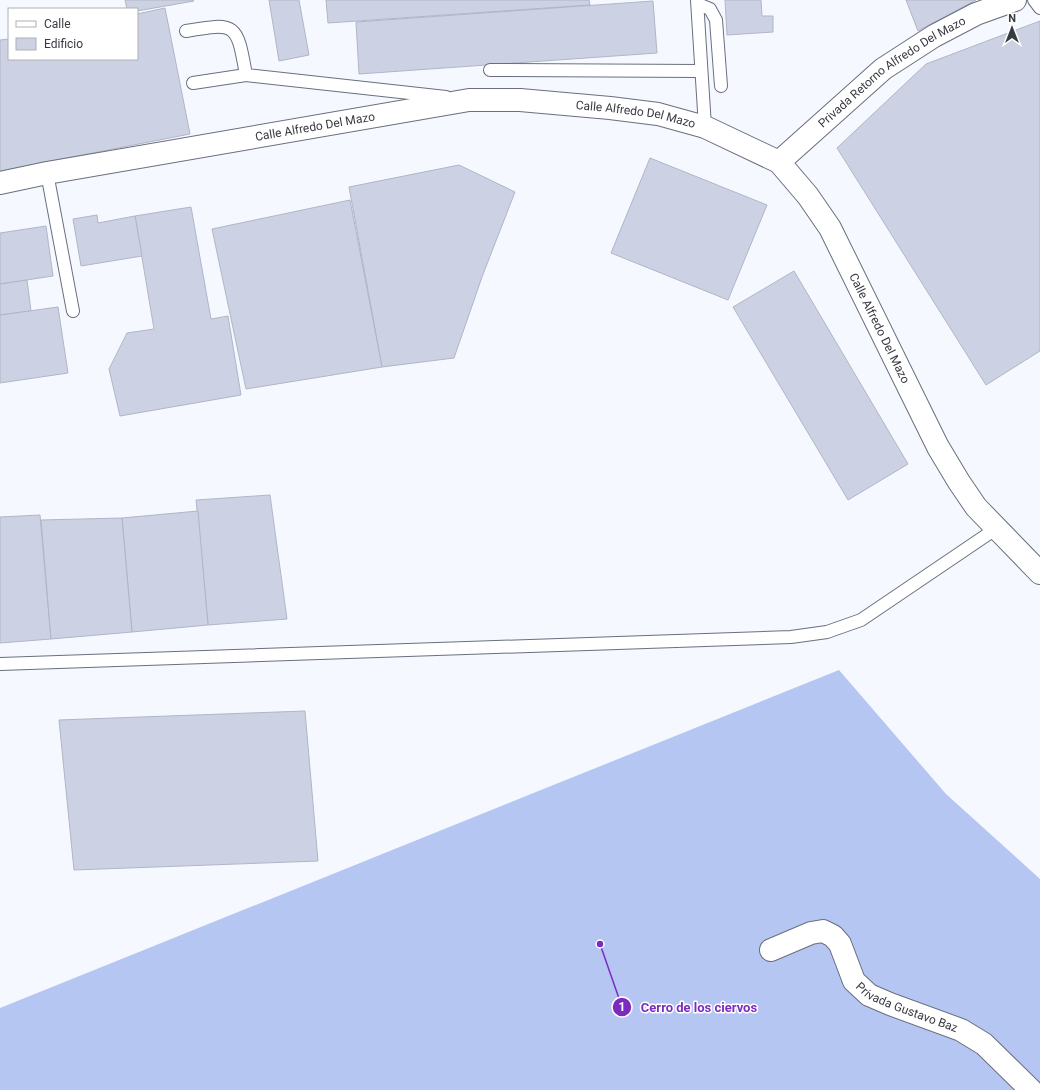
<svg xmlns="http://www.w3.org/2000/svg" width="1040" height="1090" font-family="Roboto,sans-serif">
  <rect width="100%" height="100%" fill="#f5f8fe"/>
  <!-- forest -->
  <path fill="#b6c6f3" d="M839 670 946 794 1040 879V1090H0V1008Z"/>
  <!-- building -->
  <g fill="#ccd2e3" stroke="#b0b6c6">
    <path d="M125 0H193L194 1 137 11V9H127Z"/>
    <path d="M269 0H299L309 55 279 61Z"/>
    <path d="M326 0H589L590 5 328 23Z"/>
    <path d="M725 0H761L762 16H773V32L727 35Z"/>
    <path d="M906 0H976L918 31Z"/>
    <path d="M653 1 657 53 359 74 356 22Z"/>
    <path d="M165 8 190 134 0 171V40L9 39V59H137V14Z"/>
    <path d="M1040 21V351L986 385 837 148 926 64Z"/>
    <path d="M650 158 767 205 728 300 611 253Z"/>
    <path d="M459 165 515 192 482 277 454 358 382 367 349 187Z"/>
    <path d="M350 200 382 367 246 389 212 229Z"/>
    <path d="M191 207 211 319 228 316 241 395 120 416 109 369 127 333 154 329 135 216Z"/>
    <path d="M97 215 98 223 135 216 142 256 81 266 73 219Z"/>
    <path d="M46 226 53 276 0 284V233Z"/>
    <path d="M794 271 908 464 848 500 733 307Z"/>
    <path d="M27 280 31 311 0 315V284Z"/>
    <path d="M58 307 68 373 0 383V315Z"/>
    <path d="M270 495 287 619 208 625 196 500Z"/>
    <path d="M198 511 208 625 132 632 122 518Z"/>
    <path d="M40 515 51 639 0 643V517Z"/>
    <path d="M122 518 132 632 51 639 41 520Z"/>
    <path d="M305 711 318 861 74 870 59 720Z"/>
  </g>
  <g fill="none" stroke-linecap="round" stroke-linejoin="round">
    <defs>
      <g id="service">
        <path d="M697 0 705 127"/>
        <path d="M1034 0 1040 8"/>
        <path d="M698 4 710 9 716 20 721 86"/>
        <path d="M186 31C237 22 237 24 246 75L446 97"/>
        <path d="M490 70 701 71"/>
        <path d="M193 83 246 75"/>
        <path d="M47 173 73 311"/>
        <path d="M0 664 791 637 827 632 861 620 997 528"/>
      </g>
      <g id="minor">
        <path id="s1" d="M779 162 883 69 934 36 976 14 1015 0"/>
        <path id="s2" d="M0 183 47 173 469 100H520L610 108 658 114 705 127 779 162 808 196 830 228 938 447 959 482 976 507 1040 573"/>
        <path id="s3" d="M771 950 811 933 823 931 833 936 840 944 854 981 869 995 890 1004 961 1030 984 1044 1031 1090"/>
      </g>
    </defs>
    <!-- service casing -->
    <use href="#service" stroke="#696f7e" stroke-width="14"/>
    <!-- minor casing -->
    <use href="#minor" stroke="#696f7e" stroke-width="24"/>
    <!-- service -->
    <use href="#service" stroke="#fff" stroke-width="12"/>
    <!-- minor -->
    <use href="#minor" stroke="#fff" stroke-width="22"/>
  </g>
  <g text-anchor="middle" dominant-baseline="central" stroke-width="3" stroke-linejoin="round" paint-order="stroke">
    <!-- street labels -->
    <g font-size="12" fill="#383a41" stroke="#fff">
      <text stroke="none"><textPath href="#s1" startOffset="145">Privada Retorno Alfredo Del Mazo</textPath></text>
      <text stroke="none"><textPath href="#s2" startOffset="644">Calle Alfredo Del Mazo</textPath></text>
      <text stroke="none"><textPath href="#s2" startOffset="320">Calle Alfredo Del Mazo</textPath></text>
      <text stroke="none"><textPath href="#s2" startOffset="992">Calle Alfredo Del Mazo</textPath></text>
      <text stroke="none"><textPath href="#s3" startOffset="177">Privada Gustavo Baz</textPath></text>
    </g>
  </g>
  <!-- callouts -->
  <path fill="none" stroke="#7b2cbf" stroke-width="1.5" d="M600 944L622 1007"/>
  <g fill="#7b2cbf" stroke="#fff" stroke-width="1.5">
    <circle cx="600" cy="944" r="4"/>
    <circle cx="622" cy="1007" r="10"/>
  </g>
  <g font-size="12" text-anchor="middle" font-weight="bold" fill="#fff">
    <text x="622" y="1011">1</text>
  </g>
  <g font-size="13" text-anchor="middle" font-weight="bold" fill="#7b2cbf" stroke="#fff" stroke-width="3" stroke-linejoin="round" paint-order="stroke">
    <text x="699" y="1012">Cerro de los ciervos</text>
  </g>
  <!-- legend -->
  <rect x="8" y="8" width="130" height="52" fill="#ffffff" stroke="#afb0b3"/>
  <rect x="16" y="21" width="20" height="6" fill="#ffffff" stroke="#afb0b3"/>
  <text x="44" y="28" font-size="12" fill="#383a41">Calle</text>
  <rect x="16" y="38" width="20" height="12" fill="#ccd2e3" stroke="#afb0b3"/>
  <text x="44" y="48" font-size="12" fill="#383a41">Edificio</text>
  <!-- north arrow -->
  <g transform="translate(1012 28)" stroke="#ffffff" stroke-width="3" paint-order="stroke">
  <path d="M0-3L7 15L0 10L-7 15Z" fill="#383a41"/>
  <text y="-6" font-size="11" font-weight="bold" text-anchor="middle" fill="#383a41">N</text>
  </g>
</svg>
